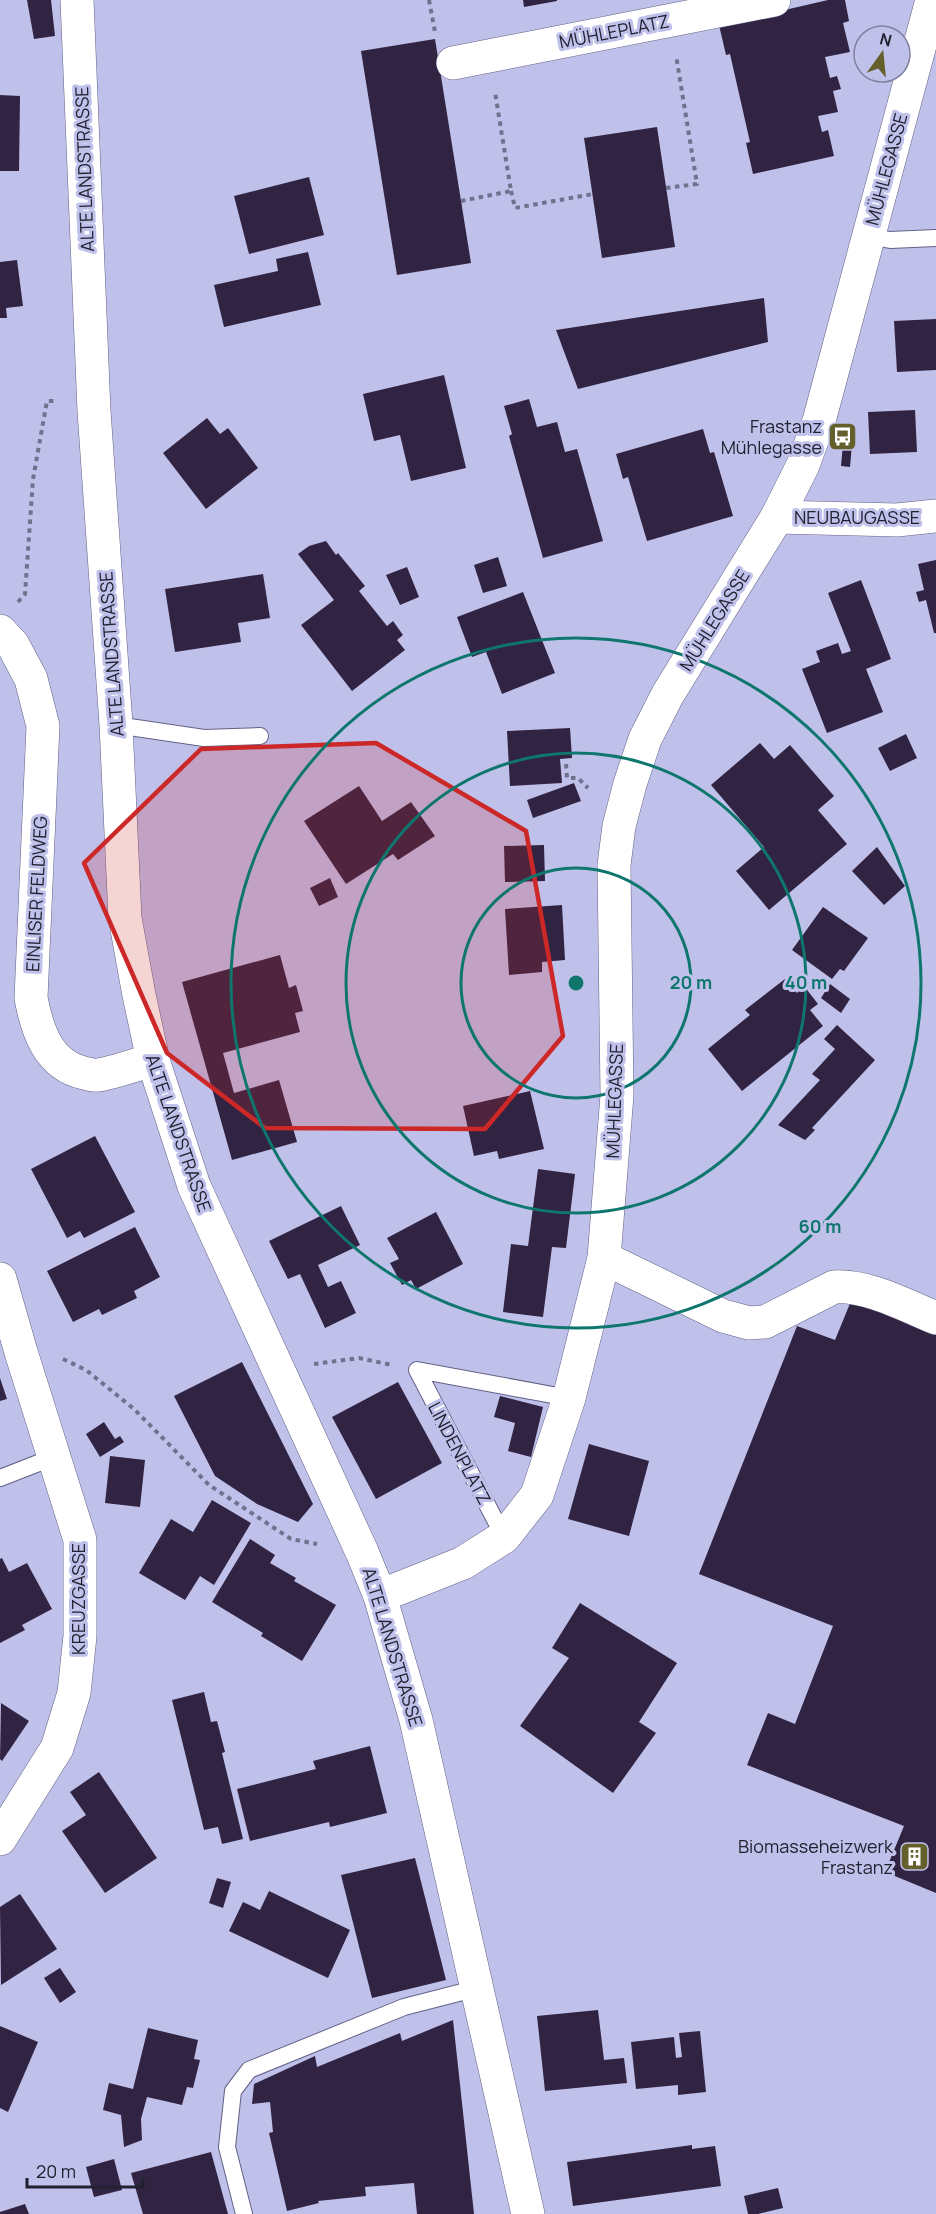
<svg xmlns="http://www.w3.org/2000/svg" width="936" height="2214" font-family="Manrope,sans-serif">
  <rect width="100%" height="100%" fill="#c0c1eb"/>
  <!-- building -->
  <g fill="#312342">
    <path d="M27 0H51L55 36 34 39Z"/>
    <path d="M523 0H557V1L524 7Z"/>
    <path d="M828 0H845L849 21 843 23 850 52 825 57 830 78 837 76 841 89 833 91 838 112 818 116 822 132 828 130 834 156 753 174 746 143 750 142 730 54 726 55 719 25Z"/>
    <path d="M435 39 471 263 397 275 361 51Z"/>
    <path d="M0 95 20 96 19 171H0Z"/>
    <path d="M657 127 675 247 602 258 584 138Z"/>
    <path d="M309 177 324 235 249 254 234 196Z"/>
    <path d="M308 252 321 305 224 327 214 285 278 271 276 259Z"/>
    <path d="M17 260 23 306 6 308 7 318H0V262Z"/>
    <path d="M764 298 768 342 578 389 556 330Z"/>
    <path d="M936 319V370L897 372 894 321Z"/>
    <path d="M444 375 466 468 411 481 400 435 374 441 363 394Z"/>
    <path d="M529 399 537 427 557 422 565 452 577 449 603 541 543 558 509 436 512 434 504 406Z"/>
    <path d="M915 410 917 452 870 454 868 412Z"/>
    <path d="M207 418 220 434 228 428 258 468 206 509 163 453Z"/>
    <path d="M703 429 710 453 714 452 733 516 647 541 628 477 623 479 616 454Z"/>
    <path d="M843 444H852L850 467 841 466Z"/>
    <path d="M326 541 336 555 338 553 365 586 359 591 387 626 393 621 403 635 397 640 405 650 352 691 301 625 334 600 298 554 309 546Z"/>
    <path d="M498 557 507 586 483 593 474 565Z"/>
    <path d="M936 560V633H934L926 600 919 602 916 592 924 590 918 564Z"/>
    <path d="M407 567 419 597 400 605 386 575Z"/>
    <path d="M263 574 270 618 238 623 241 642 175 652 165 589Z"/>
    <path d="M861 580 891 659 866 669 883 712 827 733 802 669 820 662 816 651 838 643 842 654 851 651 828 593Z"/>
    <path d="M523 592 555 673 502 694 486 652 472 657 457 617Z"/>
    <path d="M570 728 572 758 560 759 562 783 510 786 507 731Z"/>
    <path d="M906 734 917 758 890 771 878 748Z"/>
    <path d="M760 743 774 759 790 745 834 796 818 810 847 844 769 910 736 871 764 847 711 785Z"/>
    <path d="M574 783 581 801 533 818 527 800Z"/>
    <path d="M359 786 382 821 411 802 435 836 398 860 393 854 346 884 304 821Z"/>
    <path d="M544 845 545 881 505 882 504 846Z"/>
    <path d="M877 847 905 886 884 905 852 871Z"/>
    <path d="M330 878 338 897 319 906 310 888Z"/>
    <path d="M562 905 565 960 542 962V972L509 975 505 909Z"/>
    <path d="M823 907 868 938 844 971 840 969 832 979 792 950Z"/>
    <path d="M280 955 289 988 296 985 303 1011 295 1013 300 1032 223 1053 234 1093 279 1080 297 1142 232 1160 182 982Z"/>
    <path d="M785 979 797 993 804 986 818 1004 810 1010 823 1026 742 1091 708 1049 750 1015 745 1010Z"/>
    <path d="M830 984 850 999 841 1013 821 998Z"/>
    <path d="M837 1025 875 1060 812 1128 815 1130 805 1140 778 1125 820 1080 812 1074 835 1049 824 1039Z"/>
    <path d="M530 1091 544 1149 499 1159 497 1151 474 1156 463 1106Z"/>
    <path d="M95 1136 135 1212 84 1238 80 1231 67 1238 31 1169Z"/>
    <path d="M538 1169 575 1174 566 1248 552 1247 543 1317 503 1312 511 1244 528 1246Z"/>
    <path d="M341 1206 360 1245 318 1265 328 1287 341 1281 356 1313 325 1328 300 1274 288 1279 269 1241Z"/>
    <path d="M436 1212 463 1264 416 1289 411 1280 402 1285 390 1263 399 1259 387 1238Z"/>
    <path d="M135 1227 160 1277 134 1291 137 1298 102 1315 99 1309 73 1322 47 1271Z"/>
    <path d="M851 1301 936 1334V1893L885 1872 904 1826 747 1765 768 1713 795 1724 833 1626 699 1574 797 1326 835 1340Z"/>
    <path d="M242 1362 313 1504 298 1522 257 1504 215 1476 174 1396Z"/>
    <path d="M0 1378 7 1399 0 1401Z"/>
    <path d="M398 1382 442 1463 376 1499 332 1417Z"/>
    <path d="M500 1396 543 1407 531 1457 508 1451 515 1423 494 1417Z"/>
    <path d="M104 1422 115 1439 120 1436 124 1442 100 1457 86 1434Z"/>
    <path d="M589 1444 649 1461 629 1536 568 1519Z"/>
    <path d="M110 1456 145 1460 140 1507 105 1503Z"/>
    <path d="M212 1500 251 1523 214 1585 200 1576 185 1600 139 1573 171 1519 193 1532Z"/>
    <path d="M250 1539 275 1555 270 1563 296 1578 294 1581 336 1605 302 1661 261 1636 263 1633 212 1602Z"/>
    <path d="M2 1558 9 1572 27 1563 52 1609 22 1625 25 1630 0 1643V1559Z"/>
    <path d="M580 1603 677 1663 639 1722 656 1733 613 1793 520 1726 569 1658 552 1648Z"/>
    <path d="M204 1692 211 1722 217 1721 225 1752 222 1753 243 1839 222 1844 218 1827 204 1830 172 1700Z"/>
    <path d="M1 1703 29 1721 2 1761 0 1759Z"/>
    <path d="M370 1746 387 1813 330 1827 329 1822 250 1841 237 1789 316 1769 313 1761Z"/>
    <path d="M99 1772 157 1858 105 1893 62 1831 86 1815 70 1792Z"/>
    <path d="M415 1858 446 1980 372 1998 341 1875Z"/>
    <path d="M217 1878 231 1882 223 1908 209 1903Z"/>
    <path d="M269 1891 350 1930 328 1978 229 1931 243 1902 260 1910Z"/>
    <path d="M20 1894 57 1949 1 1985 0 1907Z"/>
    <path d="M60 1968 76 1992 60 2003 44 1978Z"/>
    <path d="M598 2010 604 2060 624 2058 627 2083 545 2091 537 2016Z"/>
    <path d="M453 2020 474 2214H417L414 2183 365 2187 366 2196 318 2201 319 2203 287 2211 269 2133 273 2132 270 2102 252 2104 254 2084 315 2056 317 2067 400 2033 402 2041Z"/>
    <path d="M0 2026 38 2042 8 2112 0 2108Z"/>
    <path d="M148 2028 198 2040 194 2059 200 2060 193 2088 187 2087 182 2105 147 2097 141 2119 142 2140 124 2147 121 2115 103 2110 109 2083 133 2089Z"/>
    <path d="M700 2031 706 2092 678 2095V2085L636 2089 631 2042 674 2037 676 2058 682 2057 679 2033Z"/>
    <path d="M692 2145V2149L715 2146 721 2186 573 2206 567 2162Z"/>
    <path d="M211 2152 228 2214H143L131 2173Z"/>
    <path d="M114 2159 122 2190 94 2197 86 2167Z"/>
    <path d="M778 2188 783 2208 758 2214H748L744 2196Z"/>
    <path d="M25 2204 29 2214H0V2212Z"/>
  </g>
  <g fill="none" stroke-linecap="round" stroke-linejoin="round">
    <defs>
      <g id="service">
        <path d="M868 236 890 240 936 238"/>
        <path d="M116 725 204 738 260 736"/>
        <path d="M0 1478 54 1457"/>
        <path d="M504 1537 417 1370 569 1398"/>
        <path d="M244 2214 227 2147 233 2091 249 2070 404 2007 478 1988"/>
      </g>
      <g id="minor">
        <path d="M453 63 774 0"/>
        <path d="M777 517 897 520 936 516"/>
        <path d="M0 631 13 645 31 679 43 726 31 998C37 1030 48 1065 84 1073 89 1074 94 1076 98 1075 113 1073 137 1064 153 1060"/>
        <path d="M604 1258 723 1316 749 1323 765 1322 834 1287C869 1285 904 1305 936 1318"/>
        <path d="M0 1279 21 1352 80 1540V1636L74 1693 57 1748 0 1839"/>
        <path d="M380 1596 463 1563 504 1537 537 1495 569 1398 604 1258 617 1095 614 865 619 826 630 784 645 739 668 694 777 517 803 465 819 421 932 0"/>
      </g>
      <path id="secondary" d="M77 0 94 411 116 725 125 918 139 995 153 1060 194 1186 362 1552 380 1596 416 1720 528 2214"/>
    </defs>
    <!-- service casing -->
    <use href="#service" stroke="#626187" stroke-width="18"/>
    <!-- minor casing -->
    <use href="#minor" stroke="#626187" stroke-width="34"/>
    <!-- secondary casing -->
    <use href="#secondary" stroke="#626187" stroke-width="34"/>
    <!-- path -->
    <g stroke="#70718d" stroke-width="4" stroke-dasharray="4.5 4.5" stroke-linecap="butt">
      <path d="M429 0 435 32"/>
      <path d="M666 188 697 184 676 55"/>
      <path d="M511 191 515 208 593 194"/>
      <path d="M461 201 511 191 495 92"/>
      <path d="M18 602 25 594 33 479 47 401H57"/>
      <path d="M566 764 567 778H578L588 788"/>
      <path d="M63 1359 86 1370 134 1409 209 1485 291 1539 317 1544"/>
      <path d="M314 1364 359 1358 392 1365"/>
    </g>
    <!-- service -->
    <use href="#service" stroke="#fff" stroke-width="16"/>
    <!-- minor -->
    <use href="#minor" stroke="#fff" stroke-width="33"/>
    <!-- secondary -->
    <use href="#secondary" stroke="#fff" stroke-width="33"/>
  </g>
  <!-- marked area -->
  <path fill="#cd2828" fill-opacity="0.2" stroke="#cd2828" stroke-width="4.5" stroke-linejoin="round" d="M376 743 526 831 563 1036 485 1129 265 1128 167 1053 84 863 201 749Z"/>
  <!-- distance rings -->
  <g fill="none" stroke="#0f766e" stroke-width="3">
    <circle cx="576" cy="983" r="115"/>
    <circle cx="576" cy="983" r="230"/>
    <circle cx="576" cy="983" r="345"/>
  </g>
  <!-- icons -->
  <defs>
    <symbol id="bus-square" viewBox="-11 -11 22 22"><rect x="-9" y="-9" width="18" height="18" rx="4" fill="#64602c" stroke="#c0c1eb"/><path d="M-5-6H5V4H4V6H2V4H-2V6H-4V4H-5ZM-3.5-4V0h7V-4ZM-3.5 1.2v1.5H-2V1.2ZM2 1.2v1.5H3.5V1.2Z" fill="#fff"/></symbol>
    <symbol id="building-square" viewBox="-11 -11 22 22"><rect x="-9" y="-9" width="18" height="18" rx="4" fill="#64602c" stroke="#c0c1eb"/><path d="M-4-6H4V6H1V3H-1V6H-4ZM-2.5-4.3h1.7v1.8h-1.7ZM.8-4.3h1.7v1.8H.8ZM-2.5-1h1.7V.8h-1.7ZM.8-1h1.7V.8H.8Z" fill="#fff"/></symbol>
  </defs>
  <g fill-rule="evenodd">
    <use href="#bus-square" x="826" y="420" width="33" height="33"/>
    <use href="#building-square" x="898" y="1840" width="33" height="33"/>
  </g>
  <g text-anchor="middle" dominant-baseline="central" stroke-width="6" stroke-linejoin="round" paint-order="stroke">
    <!-- street labels -->
    <g font-size="18" fill="#212130" stroke="#c0c1eb">
      <text transform="translate(614 31) rotate(-11)">MÜHLEPLATZ</text>
      <text transform="translate(84 169) rotate(-92)">ALTE LANDSTRASSE</text>
      <text transform="translate(886 169) rotate(-75)">MÜHLEGASSE</text>
      <text x="857" y="517">NEUBAUGASSE</text>
      <text transform="translate(714 620) rotate(-58)">MÜHLEGASSE</text>
      <text transform="translate(111 654) rotate(-94)">ALTE LANDSTRASSE</text>
      <text transform="translate(36 894) rotate(-87)">EINLISER FELDWEG</text>
      <text transform="translate(614 1101) rotate(-88)">MÜHLEGASSE</text>
      <text transform="translate(179 1133) rotate(71)">ALTE LANDSTRASSE</text>
      <text transform="translate(460 1453) rotate(62)">LINDENPLATZ</text>
      <text transform="translate(78 1599) rotate(-90)">KREUZGASSE</text>
      <text transform="translate(393 1647) rotate(73)">ALTE LANDSTRASSE</text>
    </g>
    <!-- poi labels -->
    <g font-size="18" fill="#212130" stroke="#c0c1eb" text-anchor="end">
      <text x="822" y="426">Frastanz<tspan x="822" dy="21">Mühlegasse</tspan></text>
      <text x="893" y="1846">Biomasseheizwerk<tspan x="893" dy="21">Frastanz</tspan></text>
    </g>
  </g>
  <circle cx="576" cy="983" r="9" fill="#0f766e" stroke="#c0c1eb" stroke-width="3"/>
  <g font-size="18" text-anchor="middle" font-weight="bold" fill="#0f766e" stroke="#c0c1eb" stroke-width="6" stroke-linejoin="round" paint-order="stroke">
    <text x="691" y="989">20 m</text>
    <text x="806" y="989">40 m</text>
    <text x="820" y="1233">60 m</text>
  </g>
  <!-- north arrow -->
  <g transform="translate(882 54) rotate(15)"><circle r="28" fill="#c0c1eb" stroke="#8081a0" stroke-width="1.5"/>
  <path d="M0-4.5L10 22L0 15L-10 22Z" fill="#64602c"/>
  <text y="-9" font-size="16" font-weight="bold" text-anchor="middle" fill="#212130">N</text>
  </g>
  <!-- scale -->
  <path d="M27 2178v9h116v-9" fill="none" stroke="#212130" stroke-width="3"/>
  <text x="36" y="2178" font-size="18" fill="#212130" stroke="#c0c1eb" stroke-width="4.5" paint-order="stroke">20 m</text>
</svg>
